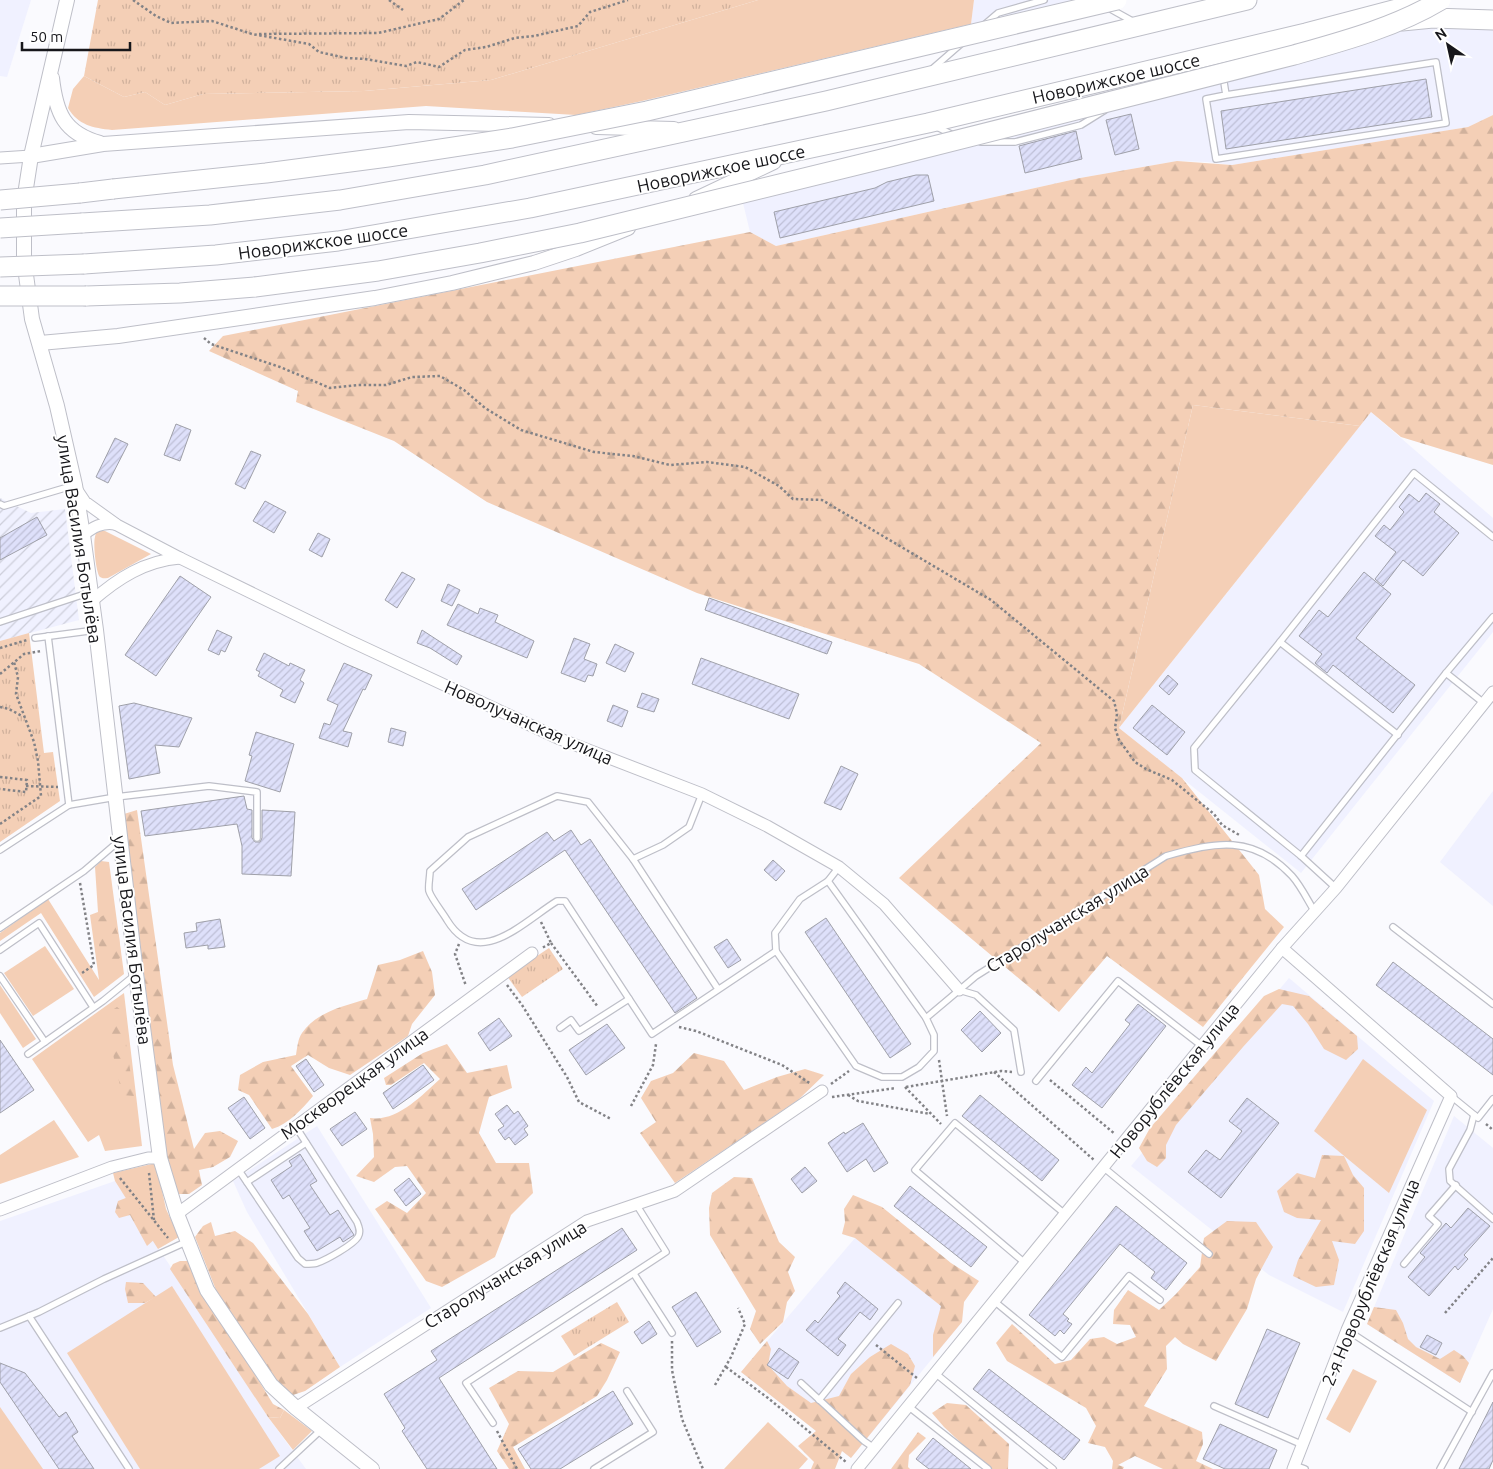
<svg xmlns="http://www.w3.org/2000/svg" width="1493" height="1469" font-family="Ubuntu,sans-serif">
  <defs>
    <pattern id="industrial-furrows" width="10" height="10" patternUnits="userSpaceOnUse" patternTransform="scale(1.25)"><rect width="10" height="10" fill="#f0f1ff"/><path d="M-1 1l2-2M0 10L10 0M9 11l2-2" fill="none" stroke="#cdceda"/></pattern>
    <pattern id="forest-firs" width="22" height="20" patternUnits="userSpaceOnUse" patternTransform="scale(1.25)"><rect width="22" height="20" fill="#f4cfb6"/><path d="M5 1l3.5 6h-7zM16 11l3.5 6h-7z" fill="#d0b19c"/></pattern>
    <pattern id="park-tufts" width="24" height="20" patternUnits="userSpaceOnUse" patternTransform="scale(1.25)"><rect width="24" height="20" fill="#f4cfb6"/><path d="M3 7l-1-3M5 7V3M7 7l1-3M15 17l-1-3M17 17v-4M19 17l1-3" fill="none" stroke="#d0b19c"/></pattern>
    <pattern id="building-hatch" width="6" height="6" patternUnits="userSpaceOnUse" patternTransform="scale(1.25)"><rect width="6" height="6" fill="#dee0fa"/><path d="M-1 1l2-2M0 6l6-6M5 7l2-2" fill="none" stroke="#bebfd6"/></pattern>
  </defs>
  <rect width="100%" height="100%" fill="#fafafe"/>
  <!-- built -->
  <g fill="#f0f1ff">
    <path d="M0 0H31L7 77 0 76Z"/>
    <path d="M974 0H1076L971 24Z"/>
    <path d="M1415 23 1493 25V115L1468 127 1232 165 1207 162 1177 161 1080 178 776 246 750 232 743 203 1297 64 1349 49Z"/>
    <path d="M1371 412 1493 518V632L1301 873 1119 728Z"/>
    <path d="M1493 791V906L1440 862Z"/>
    <path d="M1289 978 1434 1101 1343 1312 1269 1275 1131 1166Z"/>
    <path d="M1454 1116 1493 1148V1309L1460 1383 1367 1324Z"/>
    <path d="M317 1126 431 1308 340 1367 247 1212 233 1181Z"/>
    <path d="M115 1181 268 1417 306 1469H0V1221Z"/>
    <path d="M855 1238 962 1322 851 1458 741 1372Z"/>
  </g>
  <!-- industrial -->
  <path fill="url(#industrial-furrows)" d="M0 498 31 513 65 509 79 620 0 641Z"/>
  <!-- green -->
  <g fill="#f4cfb6">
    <path d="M758 0H974L971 24 642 101 576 115 426 106 112 130C93 128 78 125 68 108L73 89 84 76 124 97 145 92 165 105 203 94 364 91 491 80Z"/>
    <path d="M1193 405 1360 426 1119 728Z"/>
    <path d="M100 531H105L151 554 108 578C105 578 103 579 100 577 96 573 93 543 95 537 96 532 96 533 100 531Z"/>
    <path d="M101 861 109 862 124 974 94 997 41 913 0 941V933L48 899 99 980 90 915 98 912 95 867Z"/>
    <path d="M45 946 74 989 33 1016 4 973Z"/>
    <path d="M0 985 36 1039 23 1048 0 1013Z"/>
    <path d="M124 993 142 1146 105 1151 99 1135 88 1142 32 1059Z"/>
    <path d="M1363 1059 1427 1110 1389 1193 1314 1131Z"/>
    <path d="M54 1120 79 1157 0 1184V1155Z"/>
    <path d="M156 1163 166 1209 179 1237 158 1249 115 1181 113 1173Z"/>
    <path d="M172 1286 280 1456 259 1469H140L67 1353Z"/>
    <path d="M1353 1369 1377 1381 1350 1433 1326 1419Z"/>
    <path d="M0 1407 43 1469H0Z"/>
    <path d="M284 1410 312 1431 293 1450 268 1417 280 1418Z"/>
    <path d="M768 1422 808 1459 799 1469H724Z"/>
  </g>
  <!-- forest -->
  <g fill="url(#forest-firs)">
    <path d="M1493 115V465L1401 437 1371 412 1360 426 1193 405 1119 728 1182 778 1259 875 1265 909 1284 927 1203 1027 1107 956 1059 1012 899 878 1041 743 919 664 697 593 487 502 394 441 296 402 298 391 209 351 223 336 750 232 776 246 1080 178 1177 161 1232 165 1468 127Z"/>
    <path d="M137 810 173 1065 194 1149 205 1133 220 1131 238 1141 230 1157 213 1167 199 1170 202 1185 189 1194H178L169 1170 164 1135 124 814Z"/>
    <path d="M109 912 119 936 121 957 114 963 102 962 98 940 97 919Z"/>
    <path d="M423 951 432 972 435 995 412 1024 408 1036 350 1075 329 1068 308 1055 291 1066 313 1096C302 1109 289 1124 272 1129L249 1095 238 1090 240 1075 263 1062 296 1055C297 1049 298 1038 302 1033 316 1012 344 1006 367 999L378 965 400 960Z"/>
    <path d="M1279 989 1309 996 1357 1036 1358 1049 1346 1060 1324 1049 1308 1024 1293 1006 1282 1004 1243 1047 1176 1125 1166 1145V1158L1157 1167 1147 1161 1139 1148 1150 1128 1264 996Z"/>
    <path d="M117 1007 121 1010 134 1096 122 1095 107 1027C107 1018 108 1012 117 1007Z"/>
    <path d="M447 1044 467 1073 507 1065 512 1088 489 1097 479 1133 496 1163H529L533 1193 511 1215 495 1257 442 1287 426 1281 375 1209 387 1201 407 1213 426 1193 407 1166 395 1167 374 1182 356 1176 374 1157 373 1134 370 1118C397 1122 421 1096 440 1079L424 1063 391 1085H386L384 1078 423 1053Z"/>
    <path d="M694 1053 724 1061 744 1090 777 1077 805 1069 824 1075 798 1100 675 1183 640 1133 656 1122 641 1098 651 1081 673 1073Z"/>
    <path d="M1322 1155 1344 1156 1353 1175 1364 1188V1231L1355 1244 1332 1241 1339 1260 1334 1285 1316 1287 1293 1276 1298 1260 1321 1220 1297 1218 1284 1212 1277 1191 1297 1173 1315 1178Z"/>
    <path d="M734 1177 752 1178 779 1242 795 1257 788 1272 795 1291 787 1302 783 1322 760 1344 750 1329 756 1311 710 1235 709 1208 712 1193Z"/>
    <path d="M853 1195 882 1207 951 1263 979 1281 964 1302 962 1322 933 1357V1335L941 1306 855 1238 842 1234 845 1222 844 1209Z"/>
    <path d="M131 1196C142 1210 147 1224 156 1238L147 1246 130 1215 119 1218 115 1212 118 1201Z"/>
    <path d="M1227 1221 1256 1222 1273 1247 1256 1279 1247 1309 1216 1361 1183 1344 1175 1337 1166 1346 1167 1369 1144 1406 1202 1432 1203 1444 1196 1461 1213 1469H1163L1135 1456 1118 1465 1124 1467 1123 1469H1112L1113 1461 1105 1447 1088 1443 1096 1426 1086 1408 1007 1361 996 1343 1012 1324 1055 1364 1071 1360 1090 1339 1104 1337 1117 1344 1136 1337 1130 1325 1113 1324 1114 1310 1128 1290 1159 1310 1176 1294 1200 1267 1204 1238Z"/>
    <path d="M211 1222 215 1236 235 1231 253 1243 308 1314 340 1367 305 1391 293 1395 276 1382 216 1290 195 1237 203 1226Z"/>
    <path d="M180 1261H190L205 1293 273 1404 284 1410 280 1418 268 1417 170 1269 173 1264Z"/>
    <path d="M126 1282 143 1283 156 1297 145 1303H128L125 1289Z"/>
    <path d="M1374 1307 1396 1310 1403 1323 1408 1339 1416 1347 1440 1359 1454 1350 1463 1356 1469 1363 1460 1383 1367 1324Z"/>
    <path d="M767 1341 771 1349 768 1365 787 1386 811 1403 839 1396 851 1374 870 1357 891 1344 908 1354 915 1366 910 1385 851 1458 842 1451 835 1469H811L814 1462 798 1446 816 1431 741 1372Z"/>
    <path d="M601 1343 620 1352 607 1380 597 1396 513 1447 525 1469H509L497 1451 509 1424 489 1388 518 1371 553 1372Z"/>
    <path d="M947 1403 966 1405 1009 1444 1008 1469H989L944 1427 932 1413Z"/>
    <path d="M918 1432 926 1438 909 1455 908 1467 910 1469H891Z"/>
  </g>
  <!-- park -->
  <g fill="url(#park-tufts)">
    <path d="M98 0H758L491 80 364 91 203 94 165 105 145 92 124 97 84 76Z"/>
    <path d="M29 633 44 753 53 752 60 801 0 842V641Z"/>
    <path d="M549 948 563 969 522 997 507 976Z"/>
    <path d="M617 1302 629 1322 574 1356 561 1336Z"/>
  </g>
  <!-- building -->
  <g fill="url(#building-hatch)" stroke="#9fa0a9">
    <path d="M1426 79 1432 117 1226 149 1221 111Z"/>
    <path d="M1131 114 1139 149 1115 155 1106 120Z"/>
    <path d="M1076 131 1082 159 1025 173 1019 146Z"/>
    <path d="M916 175H928L934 201 780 238 774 212 875 188 887 182Z"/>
    <path d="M176 424 191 430 180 461 164 455Z"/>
    <path d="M115 438 128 444 108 483 96 477Z"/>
    <path d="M251 451 261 455 245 489 235 484Z"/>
    <path d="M1426 493 1440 504 1434 512 1459 533 1423 576 1403 560 1383 586 1375 579 1396 552 1375 536 1384 525 1390 530 1404 512 1399 507 1409 494 1419 502Z"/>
    <path d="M265 501 286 512 274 533 253 521Z"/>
    <path d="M37 517 47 535 0 560V538Z"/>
    <path d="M318 533 330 539 322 557 309 550Z"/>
    <path d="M402 572 415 579 397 608 385 600Z"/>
    <path d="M1364 572 1391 594 1356 638 1415 685 1393 713 1333 665 1327 673 1315 663 1322 654 1299 636 1319 610 1328 617Z"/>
    <path d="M180 576 211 597 156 676 125 655Z"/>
    <path d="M448 584 460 590 452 606 441 601Z"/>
    <path d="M709 598 832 642 827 654 705 610Z"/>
    <path d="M458 604 478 614 480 608 498 615 495 622 534 641 527 658 447 625Z"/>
    <path d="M217 630 232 637 225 652 221 650 219 655 208 650Z"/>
    <path d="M422 630 462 656 457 665 430 648 417 643Z"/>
    <path d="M574 638 590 644 584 659 597 664 593 676 588 675 585 682 561 673Z"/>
    <path d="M615 644 634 653 625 672 606 663Z"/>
    <path d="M264 653 289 666 290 663 305 670 300 680 304 683 295 703 280 696 283 690 258 676 260 672 256 670Z"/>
    <path d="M701 658 799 694 789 719 692 684Z"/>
    <path d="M344 663 372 675 365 690 363 689 343 731 352 733 348 747 319 738 324 723 330 725 338 705 327 700Z"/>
    <path d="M1168 675 1178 684 1169 695 1159 686Z"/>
    <path d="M642 693 659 699 654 712 637 707Z"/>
    <path d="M134 703 192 718 179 747 155 745 160 773 129 779 119 706Z"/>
    <path d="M613 705 628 711 622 727 607 721Z"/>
    <path d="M1152 705 1185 732 1167 755 1133 728Z"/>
    <path d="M391 728 406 732 403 746 388 742Z"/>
    <path d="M256 732 294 744 280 792 245 781 252 756 249 755Z"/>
    <path d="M841 766 858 774 841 810 824 803Z"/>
    <path d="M244 796 247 809 252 810V838L255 842H260L262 838V810L295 812 291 876 242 874V846L237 824 145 836 141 811Z"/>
    <path d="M571 830 581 845 590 839 697 998 675 1013 565 850 476 910 462 889 547 832 554 841Z"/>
    <path d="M773 860 785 871 776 881 764 870Z"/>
    <path d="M826 918 911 1044 890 1058 805 932Z"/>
    <path d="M220 919 225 947 208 949V945L186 948 184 933 197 931 196 923Z"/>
    <path d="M727 939 741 960 728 968 714 947Z"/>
    <path d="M1393 962 1493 1039V1075L1376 985Z"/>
    <path d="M1138 1004 1166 1026 1102 1108 1072 1085 1086 1067 1092 1073 1130 1024 1125 1020Z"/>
    <path d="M980 1011 1001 1033 982 1052 961 1030Z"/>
    <path d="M499 1018 512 1036 490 1051 478 1033Z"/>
    <path d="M607 1024 625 1048 586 1075 569 1050Z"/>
    <path d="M0 1040 34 1090 0 1113Z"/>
    <path d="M306 1059 324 1085 314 1092 296 1066Z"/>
    <path d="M423 1065 434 1080 393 1109 383 1093Z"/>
    <path d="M980 1095 1059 1160 1042 1181 962 1116Z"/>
    <path d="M244 1097 265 1128 250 1139 228 1108Z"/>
    <path d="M1247 1098 1279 1123 1221 1198 1188 1172 1206 1150 1220 1160 1242 1131 1229 1121Z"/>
    <path d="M507 1105 514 1114 518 1111 528 1126 524 1129 528 1135 515 1145 509 1137 505 1140 498 1130 504 1126 495 1114Z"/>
    <path d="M355 1112 367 1129 342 1146 330 1129Z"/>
    <path d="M863 1123 888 1163 874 1172 866 1159 847 1172 828 1143 844 1132 845 1134Z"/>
    <path d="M300 1154 317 1181 310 1185 330 1215 338 1210 354 1235 343 1242 340 1237 317 1251 304 1231 310 1228 289 1195 283 1199 271 1180 292 1166 289 1161Z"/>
    <path d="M805 1167 817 1181 802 1193 791 1179Z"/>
    <path d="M409 1178 421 1194 406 1206 394 1190Z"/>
    <path d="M910 1186 987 1247 971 1267 894 1206Z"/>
    <path d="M1116 1206 1187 1263 1166 1290 1151 1278 1155 1272 1120 1244 1063 1314 1069 1319 1067 1321 1072 1324 1064 1334 1060 1330 1055 1336 1029 1315Z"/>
    <path d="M1468 1208 1490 1226 1464 1255 1468 1259 1458 1270 1455 1266 1429 1296 1408 1277 1425 1257 1420 1253 1446 1223 1451 1228Z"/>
    <path d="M622 1228 637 1250 439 1378 497 1469H427L402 1431 405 1428 384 1394 437 1360 431 1351Z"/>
    <path d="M845 1282 878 1309 870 1320 860 1312 838 1339 846 1345 838 1356 806 1330 815 1320 818 1323 840 1296 837 1293Z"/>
    <path d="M696 1292 721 1332 697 1347 672 1307Z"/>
    <path d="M649 1321 657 1334 642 1344 634 1332Z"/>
    <path d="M1267 1329 1300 1343 1268 1418 1235 1404Z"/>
    <path d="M1427 1335 1442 1343 1436 1355 1420 1347Z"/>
    <path d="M779 1348 799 1362 788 1379 767 1365Z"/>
    <path d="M0 1363 25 1373 59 1417 66 1412 78 1432 72 1436 94 1469H59L0 1382Z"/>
    <path d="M989 1369 1080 1440 1064 1460 973 1389Z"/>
    <path d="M613 1391 633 1424 560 1469H531L518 1449Z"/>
    <path d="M1493 1402V1460L1489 1469H1459Z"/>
    <path d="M1220 1424 1277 1450 1269 1469H1225L1203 1459Z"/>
    <path d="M933 1438 971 1469H929L916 1459Z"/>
  </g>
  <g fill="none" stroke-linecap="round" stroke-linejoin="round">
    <defs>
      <g id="service">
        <path d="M1107 7 1134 22"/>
        <path d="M984 25 998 13 1044 0"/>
        <path d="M931 70 962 43"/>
        <path d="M1223 76 1226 95 1436 62 1446 123 1216 159 1206 99 1226 95"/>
        <path d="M937 127 955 136"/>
        <path d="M981 142H1015L1081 125 1105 110"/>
        <path d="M0 504 4 506 75 485"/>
        <path d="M0 622 91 592"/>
        <path d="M48 636 69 805"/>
        <path d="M35 638 96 630"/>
        <path d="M1280 642 1414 473 1493 537"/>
        <path d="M1446 673 1485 704"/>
        <path d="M0 850 69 805 116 797 209 786 257 792V838"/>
        <path d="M1301 856 1446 673 1493 617"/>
        <path d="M633 859 663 845 689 827 702 794"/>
        <path d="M828 881 839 867"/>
        <path d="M1336 888 1301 856 1195 770 1194 748 1280 642 1398 735"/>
        <path d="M1393 927 1493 1004"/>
        <path d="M0 928 84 871 119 841"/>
        <path d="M0 950 39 923 93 1007"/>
        <path d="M776 951 775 933 800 899 828 881 926 1018"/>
        <path d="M0 976 45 1042"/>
        <path d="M718 989 633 859 588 802 557 796 468 837 430 871C430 877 428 885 429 891 431 898 443 913 447 920 478 971 523 922 557 901H565L652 1034 776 951 856 1066 882 1077H902L919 1067 934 1051V1035L926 1018 976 976 1166 856C1216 842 1253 834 1292 876 1301 886 1308 901 1315 912"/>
        <path d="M959 990 976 995 1014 1030 1021 1072"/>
        <path d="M560 1028 571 1020 579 1031 629 999"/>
        <path d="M28 1054 103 1001 135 975"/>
        <path d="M1036 1081 1118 981 1202 1046"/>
        <path d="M1451 1096 1478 1118 1493 1099"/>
        <path d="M1474 1115 1470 1130 1449 1169 1450 1181 1493 1219"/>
        <path d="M1103 1167 1209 1254"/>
        <path d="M238 1169 298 1258 305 1264C309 1264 313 1264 317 1263 326 1260 353 1245 358 1237 361 1232 359 1227 357 1222L296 1127"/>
        <path d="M247 1182 306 1143"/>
        <path d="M1025 1263 915 1170 955 1123 1065 1214"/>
        <path d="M1404 1264 1438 1224 1429 1216 1456 1185"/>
        <path d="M634 1274 672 1333"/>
        <path d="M994 1301 1062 1357 1129 1276 1160 1300"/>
        <path d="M29 1316 129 1469"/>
        <path d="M0 1328 39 1312 104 1279 188 1241"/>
        <path d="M1347 1330 1472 1412"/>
        <path d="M935 1373 1053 1469"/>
        <path d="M801 1383 864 1441 874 1448"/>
        <path d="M819 1400 898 1303"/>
        <path d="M908 1406 988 1469"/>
        <path d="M1214 1406 1303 1445"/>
        <path d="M493 1423 466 1383 666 1252 636 1204"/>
        <path d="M1294 1465 1305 1469"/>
        <path d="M279 1469 322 1429"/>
        <path d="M594 1469 653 1432 627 1391"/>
        <path d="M1440 1469 1493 1373"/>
      </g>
      <g id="minor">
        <path d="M0 158 31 156"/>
        <path d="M77 490 85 502 117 525 180 558 348 640 560 739 702 794 767 826 839 867 884 904 959 990"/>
        <path d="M83 535C93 527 102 522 115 524"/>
        <path d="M92 601C118 578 145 561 180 558"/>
        <path d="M1282 948 1451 1096 1347 1330 1293 1469"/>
        <path d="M0 1210 112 1167 148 1158H160"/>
        <path d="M177 1214 532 953"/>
        <path d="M296 1408 587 1221 675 1191 822 1091"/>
        <path d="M857 1469 1282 948 1336 888 1493 692"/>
      </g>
      <g id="tertiary">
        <path d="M67 0 31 156 24 201V260L32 319 57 406 75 485 83 535 96 630 136 973 160 1158 177 1214 207 1290 271 1385 296 1408 372 1469"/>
        <path d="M52 78C56 113 64 133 100 143"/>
        <path d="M596 127 674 129"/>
        <path d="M31 156 103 144 409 122 549 125"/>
        <path d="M696 199 774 162"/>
        <path d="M40 343 118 336 375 298 452 283 534 263 576 249 628 228"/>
      </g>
      <g id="trunk">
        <path d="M1402 21 1433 18 1493 20"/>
        <path d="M80 193 113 189"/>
        <path d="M82 223 210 215 340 200 485 175 826 101 1247 0"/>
        <path d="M84 264 216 255 338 241 530 208 928 123 1306 33 1431 0"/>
        <path d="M86 296 180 293 255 287"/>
      </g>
    </defs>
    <!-- service casing -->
    <use href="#service" stroke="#bebfc8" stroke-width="8"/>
    <!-- minor casing -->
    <use href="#minor" stroke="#bebfc8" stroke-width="13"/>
    <!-- tertiary casing -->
    <use href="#tertiary" stroke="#bebfc8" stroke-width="16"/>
    <!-- trunk casing -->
    <use href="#trunk" stroke="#bebfc8" stroke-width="21"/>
    <!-- path -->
    <g stroke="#828286" stroke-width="2.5" stroke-dasharray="2.5 2.5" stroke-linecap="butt">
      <path d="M133 0 156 16 171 23 212 21 252 34 309 44 319 52 346 58 365 59 406 66 417 62 439 67 465 50 486 47 515 38 534 36 578 26 590 12 628 0"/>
      <path d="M389 0 403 10"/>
      <path d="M259 34 378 33 439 19 464 0"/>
      <path d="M204 338 211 344 280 367 330 388 358 385H386L412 377 440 376 464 390 485 408 521 430 594 452 633 456 670 465 707 462 745 467 779 486 793 499 822 500 991 600 1114 701 1117 714 1115 728 1119 740 1135 762 1146 769 1172 780 1214 814 1222 825 1241 836"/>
      <path d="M0 648 27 640"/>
      <path d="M0 674 24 654 41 651"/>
      <path d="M0 707 9 709 22 716"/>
      <path d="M0 777 27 780 26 792 0 789"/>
      <path d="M26 786 58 787"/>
      <path d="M0 824 41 796 38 761 34 742 16 694 18 677 14 662"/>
      <path d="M80 883 94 965 82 973"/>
      <path d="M541 922 551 943 542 948"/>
      <path d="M551 943 598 1007"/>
      <path d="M459 944 455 954 466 986"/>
      <path d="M507 985 522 1005 567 1077 579 1102 611 1119"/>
      <path d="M679 1027 696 1031 782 1065 811 1084"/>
      <path d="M939 1060 947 1116"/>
      <path d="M994 1072 1094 1160"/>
      <path d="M1050 1080 1115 1134"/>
      <path d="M831 1084 849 1071"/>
      <path d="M905 1087 941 1124"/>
      <path d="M906 1087 1001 1071 1012 1072"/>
      <path d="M848 1095 858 1101 930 1114"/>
      <path d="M832 1097 896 1088"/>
      <path d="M631 1106 653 1065 656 1044"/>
      <path d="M1486 1124 1493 1130"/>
      <path d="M149 1173 154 1220"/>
      <path d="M120 1178 168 1238"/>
      <path d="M1445 1313 1493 1258"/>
      <path d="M672 1341V1370L682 1419 703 1469"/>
      <path d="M876 1345 917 1378"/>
      <path d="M726 1367 768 1398 846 1462"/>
      <path d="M715 1385 731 1357 745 1324 738 1308"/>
      <path d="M497 1431 517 1469"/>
    </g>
    <!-- service -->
    <use href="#service" stroke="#fff" stroke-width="5.5"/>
    <!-- minor -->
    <use href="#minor" stroke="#fff" stroke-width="11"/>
    <!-- tertiary -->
    <use href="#tertiary" stroke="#fff" stroke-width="14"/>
    <!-- trunk -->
    <use href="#trunk" stroke="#fff" stroke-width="19"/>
    <defs>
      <g id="trunk-bridge">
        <path d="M113 189 266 173 388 157 512 138 647 111 1117 0"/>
        <path d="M0 200 80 193"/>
        <path d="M0 228 82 223"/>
        <path d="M0 267 84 264"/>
        <path d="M255 287 378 271 480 253 580 233 890 157 1294 55C1344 41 1396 27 1441 0"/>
        <path d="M0 296H86"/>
      </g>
    </defs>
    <!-- trunk-bridge casing -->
    <use href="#trunk-bridge" stroke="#bebfc8" stroke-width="21" stroke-linecap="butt"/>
    <!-- trunk-bridge -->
    <use href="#trunk-bridge" stroke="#fff" stroke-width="19"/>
  </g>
  <g text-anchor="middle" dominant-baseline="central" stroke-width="4" stroke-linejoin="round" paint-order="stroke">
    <!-- street labels -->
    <g font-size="18" fill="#17171b" stroke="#fff">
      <text transform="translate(1116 78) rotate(-13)">Новорижское шоссе</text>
      <text transform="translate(721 168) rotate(-12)">Новорижское шоссе</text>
      <text transform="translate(323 241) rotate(-8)">Новорижское шоссе</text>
      <text transform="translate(80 539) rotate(81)">улица Василия Ботылёва</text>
      <text transform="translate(529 722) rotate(24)">Новолучанская улица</text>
      <text transform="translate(1067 918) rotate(-32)">Старолучанская улица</text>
      <text transform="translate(133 940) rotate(83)">улица Василия Ботылёва</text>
      <text transform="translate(1174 1080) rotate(-51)">Новорублёвская улица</text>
      <text transform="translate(354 1083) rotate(-36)">Москворецкая улица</text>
      <text transform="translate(505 1274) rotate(-32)">Старолучанская улица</text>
      <text transform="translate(1370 1282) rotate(-67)">2-я Новорублёвская улица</text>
    </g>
  </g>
  <!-- north arrow -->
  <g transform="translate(1448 45) rotate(326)" stroke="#ffffff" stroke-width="4" paint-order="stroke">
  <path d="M0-4L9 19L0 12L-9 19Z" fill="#17171b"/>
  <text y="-8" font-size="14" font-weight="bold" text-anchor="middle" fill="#17171b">N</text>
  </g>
  <!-- scale -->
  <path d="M22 42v8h108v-8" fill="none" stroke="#17171b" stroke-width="2.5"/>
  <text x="30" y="42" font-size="15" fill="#17171b" stroke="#ffffff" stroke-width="4" paint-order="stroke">50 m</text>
</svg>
